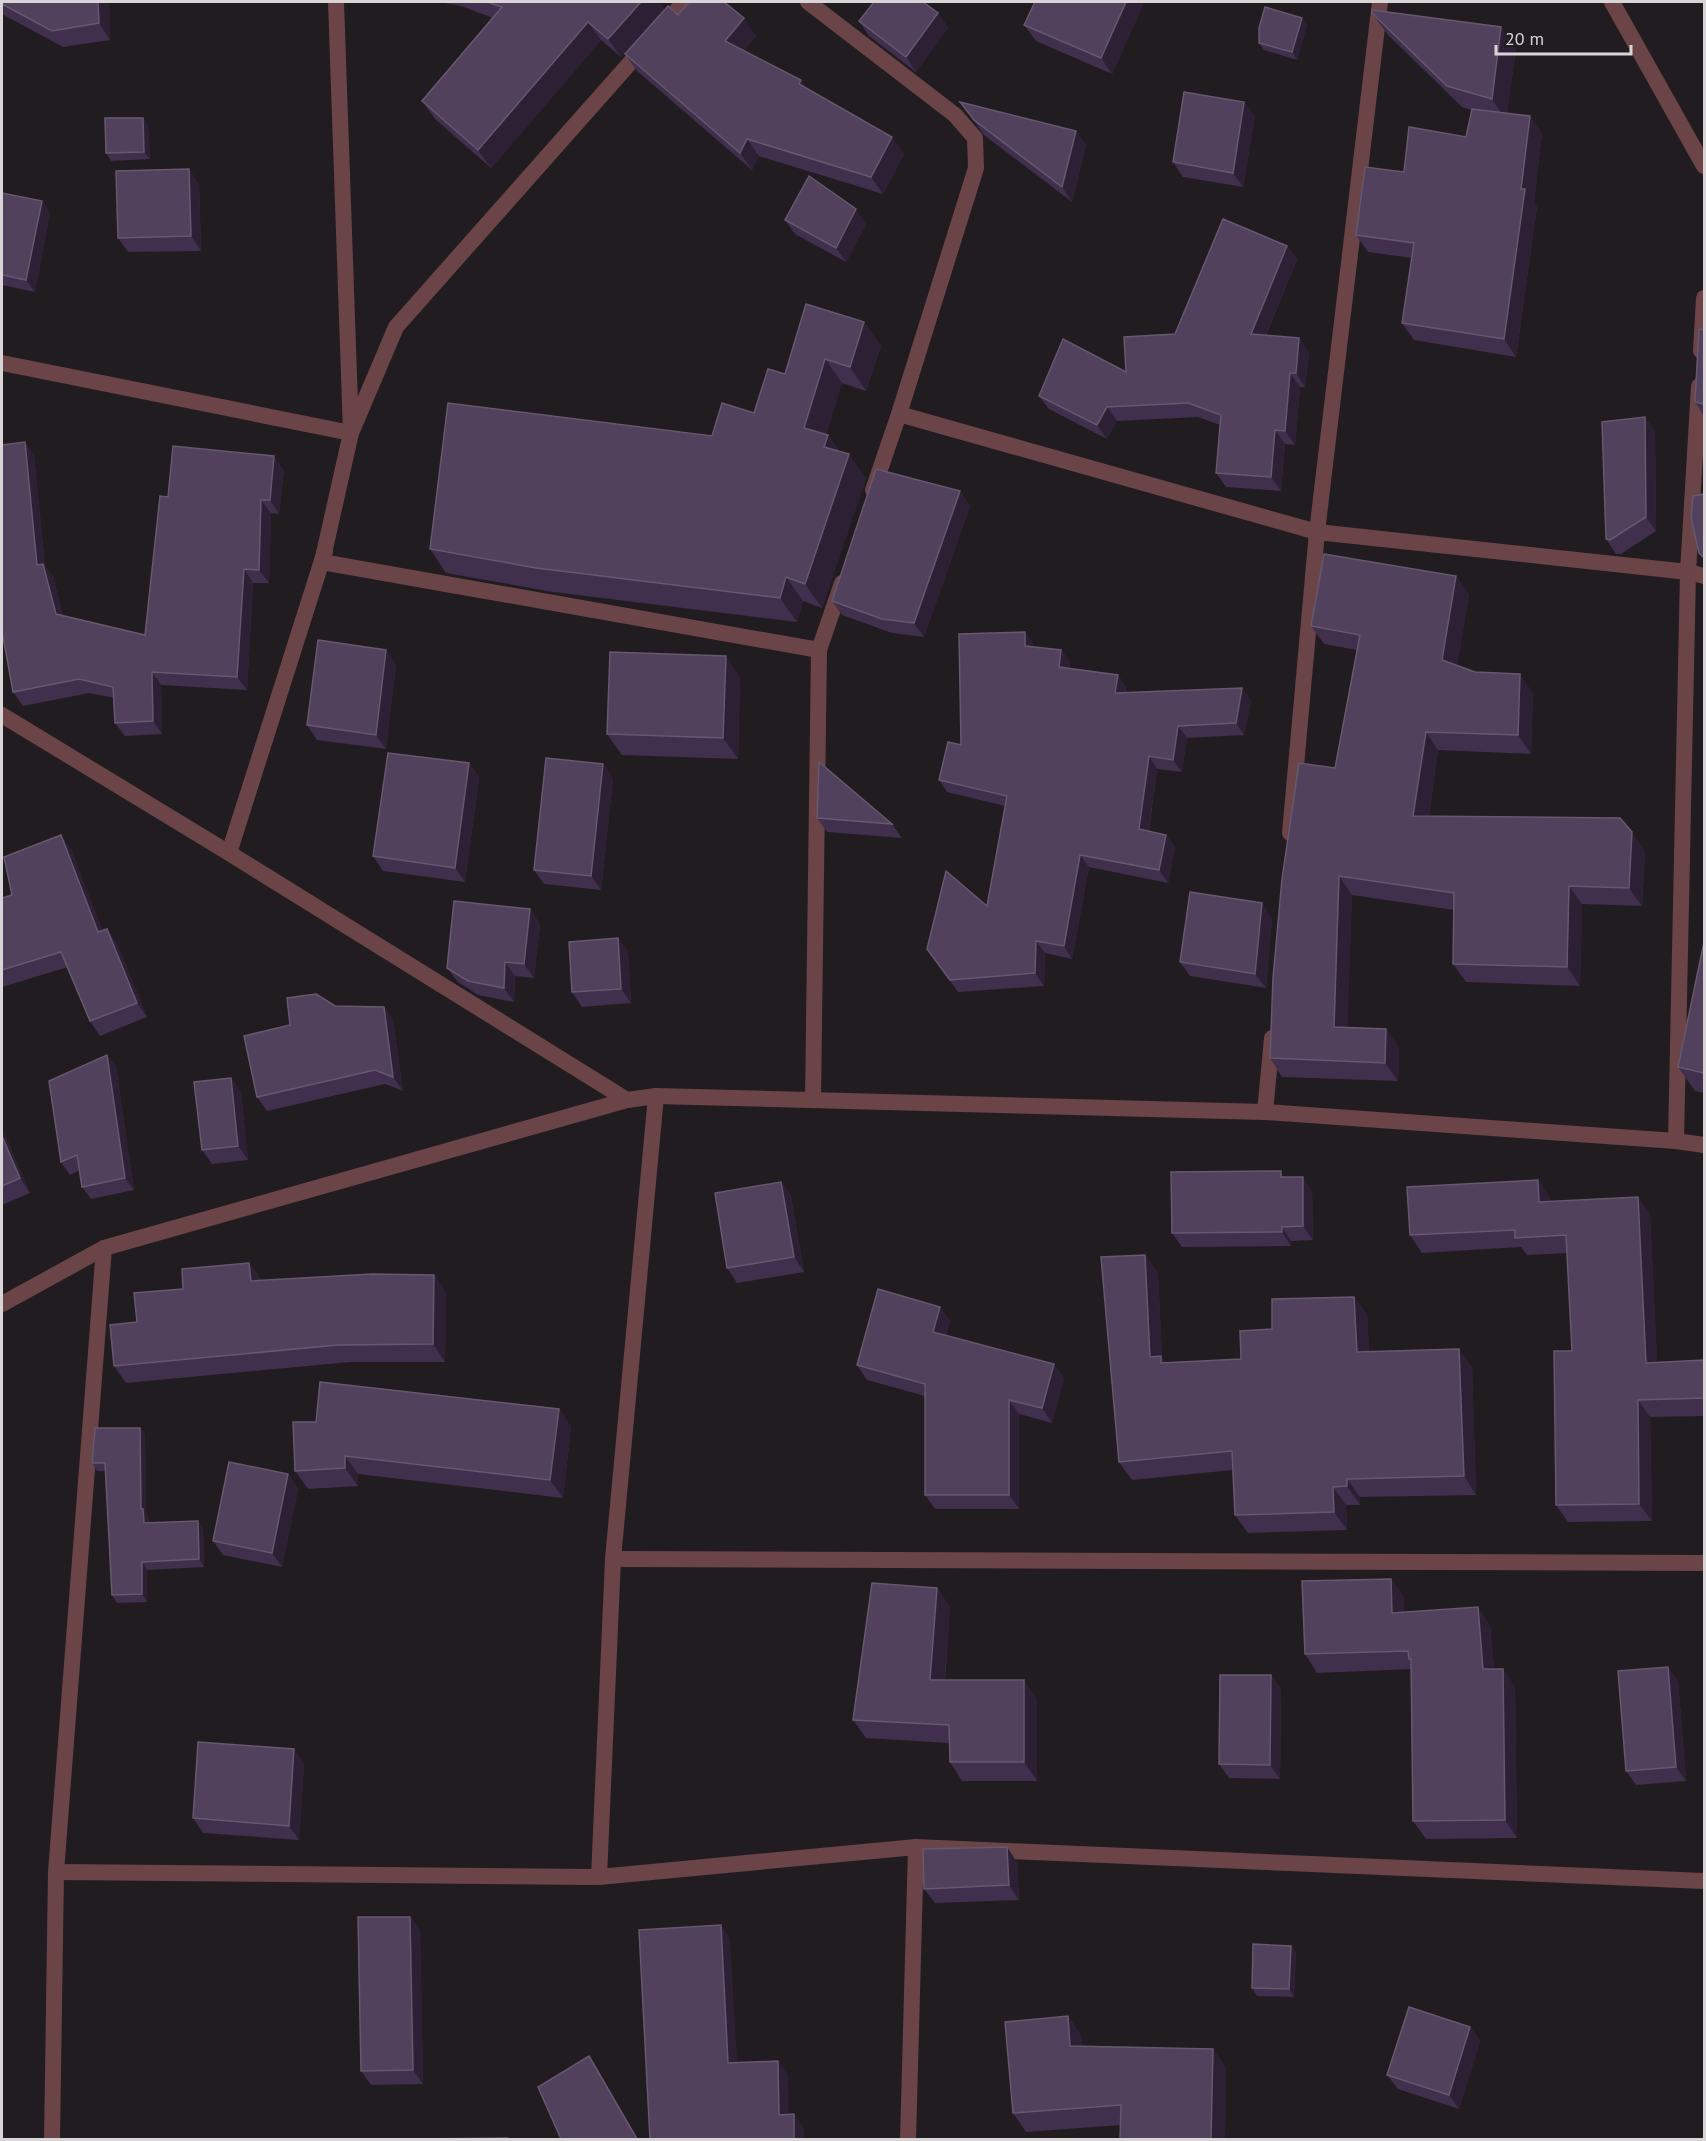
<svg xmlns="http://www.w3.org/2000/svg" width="1706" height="2141" font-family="'PT Sans',sans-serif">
  <rect width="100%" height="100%" fill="#211c1f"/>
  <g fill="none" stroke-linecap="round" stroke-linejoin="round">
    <!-- minor -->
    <g stroke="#6b4447" stroke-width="16">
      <path d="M336 2 351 433 322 562 819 650"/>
      <path d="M808 2 955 115 975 138 976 168 899 414 873 490"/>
      <path d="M1612 2 1704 166"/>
      <path d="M1701 351 1704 298"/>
      <path d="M2 363 351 433 396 327 684 2"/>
      <path d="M899 414 1317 532 1688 572 1704 576"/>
      <path d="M1290 833 1317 532 1380 2"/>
      <path d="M229 853 325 551"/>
      <path d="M813 1100 819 650 842 583"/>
      <path d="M1265 1112 1272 1038"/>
      <path d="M1676 1141 1688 572 1699 386"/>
      <path d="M2 1304 104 1248 627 1100"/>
      <path d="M613 1559 1704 1563"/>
      <path d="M56 1872 599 1877 916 1847 1704 1881"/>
      <path d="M599 1877 613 1559 656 1096"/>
      <path d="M52 2140 56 1872 104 1248"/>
      <path d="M908 2140 916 1847"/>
    </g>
    <!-- tertiary -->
    <path stroke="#6b4447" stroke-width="16" d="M2 715 229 853 627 1100 656 1096 1265 1112 1676 1141 1704 1145"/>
  </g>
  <!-- wall -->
  <g fill="#402f4d">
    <path d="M2 2H109L110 40 63 47 2 14Z"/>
    <path d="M439 2H659L664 9 621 57 601 40 491 168 435 119 422 101 493 18 461 6Z"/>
    <path d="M1031 2H1144L1112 74 1036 41 1024 25 1034 3Z"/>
    <path d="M938 13 948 28 916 72 869 36 859 21Z"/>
    <path d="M1372 13 1501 27 1516 48 1507 113 1542 133 1534 202 1537 207 1516 357 1414 340 1402 323 1412 258 1368 252 1356 235 1404 172 1466 137 1472 110 1462 107 1387 34Z"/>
    <path d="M678 15 756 36 743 51 801 80 807 89 904 154 883 194 759 156 752 170 637 71 625 54Z"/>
    <path d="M1307 25 1297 60 1264 50 1259 43Z"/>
    <path d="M960 102 1076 131 1086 145 1072 202 984 135Z"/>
    <path d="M1255 116 1243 187 1183 177 1173 162Z"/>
    <path d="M143 118 148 125 150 159 111 161 106 153Z"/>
    <path d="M199 184 201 251 128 252 118 238Z"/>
    <path d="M2 193 42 201 50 213 35 292 2 285Z"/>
    <path d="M785 220 866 224 846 262 795 234Z"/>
    <path d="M1287 246 1297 260 1266 335 1309 352 1305 387H1300L1295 445 1285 444 1281 491 1226 487 1216 473 1220 425 1198 417 1117 421 1107 439 1049 409 1039 396 1126 372Z"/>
    <path d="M864 322 881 346 866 391 842 383 826 434 828 435 840 452 866 478 822 608 803 601 797 622 553 592 446 573 430 549 712 436 754 413 785 374Z"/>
    <path d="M1704 330V416L1695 402Z"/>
    <path d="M1655 431 1656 531 1621 554H1616L1606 539Z"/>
    <path d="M25 442 34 456 45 566 53 577 63 616 145 635 168 497 284 470 279 514 271 513 269 583H253L247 690 161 685 162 734 125 736 115 723 114 698 89 693 23 706 13 692Z"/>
    <path d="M960 491 970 506 924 637 892 633 842 615 832 601Z"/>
    <path d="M1456 576 1469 595 1457 665 1533 693 1531 754 1438 750 1429 816 1645 851 1642 906 1582 904 1580 986 1466 982 1453 964 1454 910 1352 895 1347 1027 1386 1029 1399 1048 1398 1081 1282 1077 1270 1058 1335 768 1357 650 1324 644 1311 626Z"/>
    <path d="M1025 632 1033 644V647L1061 650 1070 662 1069 669 1118 675 1126 688V693L1242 688 1251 701 1244 735 1187 738 1182 772 1157 769 1149 831 1166 835 1175 847 1168 883 1089 867 1072 959 1045 953 1044 986 958 992 927 949 987 906 1005 806 947 792 939 780 961 745Z"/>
    <path d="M396 664 386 749 317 740 307 725Z"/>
    <path d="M740 677 738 759 622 755 607 734Z"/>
    <path d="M469 763 479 778 465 882 383 871 373 856Z"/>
    <path d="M603 764 613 779 601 890 544 884 534 870Z"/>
    <path d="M817 818 892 824 902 838 827 832Z"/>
    <path d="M71 849 102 930 117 943 147 1017 100 1036 90 1021 68 967 2 987V898L12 895Z"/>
    <path d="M530 909 540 924 534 978 515 976 514 1002 478 995 458 982 447 968Z"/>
    <path d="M1272 918 1266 988 1190 976 1180 962Z"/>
    <path d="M618 938 628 952 631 1003 582 1007 572 992Z"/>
    <path d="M1704 942V1093L1695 1091 1678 1067Z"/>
    <path d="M335 1006 384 1007 393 1020 403 1091 385 1084 267 1111 257 1097 290 1025Z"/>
    <path d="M107 1055 116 1067 134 1190 91 1199 82 1187 80 1170 70 1175 61 1162Z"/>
    <path d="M231 1078 241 1093 248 1160 212 1164 202 1150Z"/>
    <path d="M2 1128 30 1193 2 1205Z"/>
    <path d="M1285 1177 1312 1191 1313 1240 1291 1241V1246L1182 1247 1172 1233Z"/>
    <path d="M781 1182 791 1196 804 1272 737 1283 727 1268Z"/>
    <path d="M1550 1197V1202L1638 1197 1650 1215 1657 1362 1704 1360V1416L1650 1417 1652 1521 1568 1522 1556 1505 1572 1351 1567 1253 1527 1255 1521 1247 1422 1253 1410 1235Z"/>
    <path d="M1145 1255 1158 1273 1162 1358 1166 1363 1241 1359 1272 1329 1354 1297 1367 1315 1369 1352 1472 1367 1476 1495 1360 1497V1505H1346L1347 1530 1248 1533 1235 1515 1233 1470 1132 1480 1119 1462Z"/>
    <path d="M249 1263 261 1280 434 1275 446 1292 445 1362H350L126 1383 114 1366 137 1322 183 1289Z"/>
    <path d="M940 1307 950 1321 946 1336 1054 1364 1064 1378 1052 1423 1019 1414V1509H935L925 1495V1396L867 1380 857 1365Z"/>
    <path d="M559 1409 571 1427 563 1498 358 1474V1486L308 1489 295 1471 316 1422Z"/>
    <path d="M140 1428 145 1435 146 1513 148 1516 149 1523 203 1528 204 1567 147 1570V1602L117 1603 112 1595 105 1471H97L92 1463Z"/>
    <path d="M288 1474 298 1489 282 1567 223 1555 213 1541Z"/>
    <path d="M937 1588 950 1607 945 1680 1037 1699V1781H962L950 1762 949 1743 866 1738 853 1720Z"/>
    <path d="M1404 1597V1612L1490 1625 1494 1669 1515 1687 1517 1838 1426 1839 1413 1821 1412 1669 1317 1673 1305 1654Z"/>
    <path d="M1668 1667 1678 1681 1686 1781 1636 1785 1626 1771Z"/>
    <path d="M1271 1675 1281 1689 1280 1779 1229 1778 1219 1764Z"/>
    <path d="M304 1763 299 1840 203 1833 193 1818Z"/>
    <path d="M1017 1862 1019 1900 935 1903 924 1889Z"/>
    <path d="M410 1917 420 1931 423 2084 371 2085 361 2071Z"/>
    <path d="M1291 1946 1296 1953 1294 1997 1257 1996 1252 1988Z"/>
    <path d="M1068 2016 1081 2035 1082 2046 1213 2049 1226 2068 1225 2139H1120L1121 2125 1026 2132 1013 2113Z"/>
    <path d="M1470 2027 1480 2041 1459 2109 1398 2089 1387 2075Z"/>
  </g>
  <!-- shaded-wall -->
  <g fill="#2d2035">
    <path d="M98 2H109L110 40 99 23Z"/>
    <path d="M641 2H659L664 9 621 57 608 39Z"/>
    <path d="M1126 2H1144L1112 74 1101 58Z"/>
    <path d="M938 13 948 28 916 72 906 57Z"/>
    <path d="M744 18 756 36 737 58 725 41Z"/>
    <path d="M1302 18 1307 25 1297 60 1292 52Z"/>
    <path d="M588 22 601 40 491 168 478 150Z"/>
    <path d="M1501 27 1516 48 1506 120 1492 99Z"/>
    <path d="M801 80 813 98 799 84Z"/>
    <path d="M1244 102 1255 116 1243 187 1233 173Z"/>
    <path d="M1530 116 1542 133 1534 202 1537 207 1516 357 1504 339Z"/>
    <path d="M143 118 148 125 150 159 144 152Z"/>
    <path d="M1076 131 1086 145 1072 202 1062 187Z"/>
    <path d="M892 137 904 154 883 194 871 177Z"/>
    <path d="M747 139 759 156 752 170 740 153Z"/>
    <path d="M189 169 199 184 201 251 191 236Z"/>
    <path d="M42 201 50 213 35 292 26 280Z"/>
    <path d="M856 209 866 224 846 262 836 248Z"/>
    <path d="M1287 246 1297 260 1260 348 1251 334Z"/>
    <path d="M864 322 881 346 866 391 850 367Z"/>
    <path d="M1299 338 1309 352 1305 387 1296 373Z"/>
    <path d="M825 359 842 383 821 452 804 428Z"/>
    <path d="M1290 373 1300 387 1295 445 1285 431Z"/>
    <path d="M1107 407 1117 421 1107 439 1097 425Z"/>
    <path d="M1645 417 1655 431 1656 531 1646 517Z"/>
    <path d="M1275 430 1285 444 1281 491 1271 477Z"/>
    <path d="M828 435 845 459 824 447Z"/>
    <path d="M25 442 34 456 45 566 53 577 66 628 56 614 37 565Z"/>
    <path d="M849 454 866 478 822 608 805 584Z"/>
    <path d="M274 456 284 470 279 514 270 500Z"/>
    <path d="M960 491 970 506 924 637 914 623Z"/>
    <path d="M261 500 271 513 269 583 259 570Z"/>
    <path d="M244 569 253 583 247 690 237 677Z"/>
    <path d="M1456 576 1469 595 1455 678 1442 660Z"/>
    <path d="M786 577 803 601 797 622 780 598Z"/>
    <path d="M1025 632 1033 644 1034 659 1025 646Z"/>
    <path d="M386 650 396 664 386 749 376 735Z"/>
    <path d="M1061 650 1070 662 1068 680 1059 667Z"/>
    <path d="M726 656 740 677 738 759 723 738Z"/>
    <path d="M152 672 161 685 162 734 153 721Z"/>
    <path d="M1520 674 1533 693 1531 754 1518 735Z"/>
    <path d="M1118 675 1126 688 1124 706 1115 693Z"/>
    <path d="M1242 688 1251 701 1244 735 1236 723Z"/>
    <path d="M1178 726 1187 738 1182 772 1173 760Z"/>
    <path d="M1426 732 1438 750 1426 835 1413 816Z"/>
    <path d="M1149 756 1157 769 1147 841 1139 829Z"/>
    <path d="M469 763 479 778 465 882 455 868Z"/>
    <path d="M603 764 613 779 601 890 591 876Z"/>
    <path d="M1632 832 1645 851 1642 906 1629 888Z"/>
    <path d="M61 835 71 849 109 946 98 932Z"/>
    <path d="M1166 835 1175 847 1168 883 1159 870Z"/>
    <path d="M1080 855 1089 867 1072 959 1064 946Z"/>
    <path d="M1339 876 1352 895 1347 1045 1334 1027Z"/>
    <path d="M1569 886 1582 904 1580 986 1567 967Z"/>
    <path d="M1262 903 1272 918 1266 988 1255 974Z"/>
    <path d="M530 909 540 924 534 978 524 964Z"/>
    <path d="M107 929 117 943 147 1017 137 1003Z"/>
    <path d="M618 938 628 952 631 1003 621 989Z"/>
    <path d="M1036 941 1045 953 1044 986 1035 973Z"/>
    <path d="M505 962 515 976 514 1002 504 988Z"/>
    <path d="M384 1007 393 1020 403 1091 393 1077Z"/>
    <path d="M1386 1029 1399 1048 1398 1081 1385 1063Z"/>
    <path d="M107 1055 116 1067 134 1190 125 1178Z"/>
    <path d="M231 1078 241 1093 248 1160 238 1146Z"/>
    <path d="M2 1128 30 1193 20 1178 2 1136Z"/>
    <path d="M1303 1177 1312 1191 1313 1240 1303 1226Z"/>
    <path d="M1538 1180 1550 1197 1551 1220 1539 1202Z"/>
    <path d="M781 1182 791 1196 804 1272 794 1257Z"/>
    <path d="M1638 1197 1650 1215 1658 1380 1646 1363Z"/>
    <path d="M1282 1227 1291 1241V1246L1282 1232Z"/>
    <path d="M1145 1255 1158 1273 1162 1358 1173 1374 1150 1357Z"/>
    <path d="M249 1263 261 1281H251Z"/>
    <path d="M434 1275 446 1292 445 1362 433 1344Z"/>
    <path d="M1354 1297 1367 1315 1370 1370 1357 1352Z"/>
    <path d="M940 1307 950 1321 943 1347 933 1332Z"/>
    <path d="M1459 1349 1472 1367 1476 1495 1464 1476Z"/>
    <path d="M1054 1364 1064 1378 1052 1423 1042 1408Z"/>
    <path d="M1009 1400 1019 1414V1509L1009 1495Z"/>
    <path d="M1638 1400 1650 1417 1652 1521 1639 1504Z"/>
    <path d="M559 1409 571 1427 563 1498 550 1480Z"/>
    <path d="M140 1428 145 1435 146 1513 148 1516 149 1531 144 1523 141 1509Z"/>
    <path d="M345 1456 358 1474V1486L345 1468Z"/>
    <path d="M288 1474 298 1489 282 1567 272 1553Z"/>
    <path d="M1347 1479 1360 1497V1505L1347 1486Z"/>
    <path d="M1333 1487 1346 1505 1347 1530 1334 1512Z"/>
    <path d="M198 1521 203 1528 204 1567 199 1559Z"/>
    <path d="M142 1562 147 1570V1602L142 1594Z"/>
    <path d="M1391 1579 1404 1597 1405 1631 1392 1613Z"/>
    <path d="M937 1588 950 1607 943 1699 930 1680Z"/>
    <path d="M1478 1607 1490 1625 1496 1687 1483 1669Z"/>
    <path d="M1668 1667 1678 1681 1686 1781 1676 1767Z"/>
    <path d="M1503 1669 1515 1687 1517 1838 1505 1820Z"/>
    <path d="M1271 1675 1281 1689 1280 1779 1270 1765Z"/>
    <path d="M1024 1680 1037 1699V1781L1024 1762Z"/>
    <path d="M294 1749 304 1763 299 1840 289 1826Z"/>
    <path d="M1007 1847 1017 1862 1019 1900 1009 1885Z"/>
    <path d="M410 1917 420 1931 423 2084 413 2070Z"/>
    <path d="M721 1925 730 1939 738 2077 728 2063Z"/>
    <path d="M1291 1946 1296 1953 1294 1997 1289 1989Z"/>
    <path d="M1068 2016 1081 2035 1084 2065 1070 2046Z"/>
    <path d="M1470 2027 1480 2041 1459 2109 1449 2095Z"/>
    <path d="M1213 2049 1226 2068 1225 2139H1211Z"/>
    <path d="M589 2056 598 2070 638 2139H637Z"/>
    <path d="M778 2061 788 2075 789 2129 779 2115Z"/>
    <path d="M794 2114 804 2128V2139H794Z"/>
  </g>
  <!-- building -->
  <g fill="#51415c" stroke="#66586f" stroke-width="1.5">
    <path d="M2 2H98L99 23 52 31 2 4Z"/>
    <path d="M487 2H641L608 39 588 22 478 150 422 101 502 7Z"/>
    <path d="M689 2H724L744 18 725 41 801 80 799 84 892 137 871 177 747 139 740 153 625 54 668 6 678 15Z"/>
    <path d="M874 2H923L938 13 906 57 859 21Z"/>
    <path d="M1035 2H1126L1101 58 1024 25Z"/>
    <path d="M1265 7 1302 18 1292 52 1259 43V28Z"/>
    <path d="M1372 10 1501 27 1492 99 1447 86 1372 13Z"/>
    <path d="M1184 92 1244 102 1233 173 1173 162Z"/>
    <path d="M960 102 1076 131 1062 187 974 120Z"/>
    <path d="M1472 109 1530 116 1521 189H1525L1504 339 1402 323 1414 243 1356 235 1365 167 1404 172 1409 127 1466 137Z"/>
    <path d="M105 118H143L144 152 106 153Z"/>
    <path d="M189 169 191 236 118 238 116 171Z"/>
    <path d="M809 176 856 209 836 248 785 220Z"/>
    <path d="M2 193 42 201 26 280 2 275Z"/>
    <path d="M1223 219 1287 246 1251 334 1299 338 1296 373H1290L1285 431 1275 430 1271 477 1216 473 1221 415 1188 403 1107 407 1097 425 1039 396 1063 339 1126 372 1124 337 1175 334Z"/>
    <path d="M806 304 864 322 850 367 825 359 804 428 828 435 824 447 849 454 805 584 786 577 780 598 536 568 430 549 448 403 712 436 722 403 754 413 768 369 785 374Z"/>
    <path d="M1699 329 1704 330V404L1695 402Z"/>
    <path d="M1645 417 1646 517 1610 540 1606 539 1602 422Z"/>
    <path d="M25 442 37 565 43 564 56 614 145 635 160 496 168 497 173 446 274 456 270 500H261L259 570 244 569 237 677 152 672 153 721 115 723 113 687 79 679 13 692 2 631V445Z"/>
    <path d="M876 469 960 491 914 623 882 619 832 601Z"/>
    <path d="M1704 494V556L1703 557 1699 553 1691 518 1693 496Z"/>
    <path d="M1324 554 1456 576 1442 660 1475 672 1520 674 1518 735 1426 732 1413 816 1620 818 1632 832 1629 888 1569 886 1567 967 1453 964 1454 893 1339 876 1334 1027 1386 1029 1385 1063 1270 1058 1273 978 1282 879 1299 763 1335 768 1360 635 1311 626Z"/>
    <path d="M1025 632V646L1061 650 1059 667 1118 675 1115 693 1242 688 1236 723 1178 726 1173 760 1149 756 1139 829 1166 835 1159 870 1080 855 1064 946 1036 941 1035 973 950 980 927 949 946 871 987 906 1007 796 939 780 948 742 961 745 959 634Z"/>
    <path d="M318 640 386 650 376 735 307 725Z"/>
    <path d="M610 652 726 656 723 738 607 734Z"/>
    <path d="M388 753 469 763 455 868 373 856Z"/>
    <path d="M546 758 603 764 591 876 534 870Z"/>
    <path d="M819 762 892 824 817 818Z"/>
    <path d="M61 835 98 932 107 929 137 1003 90 1021 61 952 2 970V898L12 895 4 857Z"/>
    <path d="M1190 892 1262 903 1255 974 1180 962Z"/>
    <path d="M454 901 530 909 524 964 505 962 504 988 468 981 447 968Z"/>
    <path d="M618 938 621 989 572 992 569 942Z"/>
    <path d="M1704 942V1073L1678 1067Z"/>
    <path d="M316 994 335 1006 384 1007 393 1077 375 1070 257 1097 244 1036 290 1025 287 998Z"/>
    <path d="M107 1055 125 1178 82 1187 77 1155 61 1162 49 1081Z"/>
    <path d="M231 1078 238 1146 202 1150 194 1082Z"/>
    <path d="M2 1136 20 1178 2 1186Z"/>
    <path d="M1281 1171V1177H1303V1226L1282 1227V1232L1172 1233 1171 1172Z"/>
    <path d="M1538 1180 1539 1202 1638 1197 1646 1363 1704 1360V1398L1638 1400 1639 1504 1556 1505 1554 1351H1572L1566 1235 1515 1238V1230L1410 1235 1407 1187Z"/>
    <path d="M781 1182 794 1257 727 1268 715 1193Z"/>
    <path d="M1145 1255 1150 1357 1161 1356V1363L1241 1359 1240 1331 1272 1329V1299L1354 1297 1357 1352 1459 1349 1464 1476 1347 1479V1486L1333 1487 1334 1512 1235 1515 1232 1451 1119 1462 1101 1257Z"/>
    <path d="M249 1263 251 1281 372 1274 434 1275 433 1344 338 1345 114 1366 110 1325 137 1322 134 1293 183 1289 182 1269Z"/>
    <path d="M878 1289 940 1307 933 1332 1054 1364 1042 1408 1009 1400V1495H925V1384L857 1365Z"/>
    <path d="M320 1382 559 1409 550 1480 345 1456V1468L295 1471 293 1422H316Z"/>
    <path d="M95 1428H140L141 1509H143L144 1523 198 1521 199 1559 142 1562V1594L112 1595 105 1463H92Z"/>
    <path d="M229 1462 288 1474 272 1553 213 1541Z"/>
    <path d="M1391 1579 1392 1613 1478 1607 1483 1669H1503L1505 1820 1413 1821 1411 1659H1409L1408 1651 1305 1654 1302 1581Z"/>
    <path d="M872 1583 937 1588 930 1680H1024V1762H950L949 1725 853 1720Z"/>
    <path d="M1668 1667 1676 1767 1626 1771 1618 1671Z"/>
    <path d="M1220 1675H1271L1270 1765 1219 1764Z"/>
    <path d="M198 1742 294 1749 289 1826 193 1818Z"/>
    <path d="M1007 1847 1009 1885 924 1889 923 1849Z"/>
    <path d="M358 1917H410L413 2070 361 2071Z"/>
    <path d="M721 1925 728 2063 778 2061 779 2115 794 2114V2139H650L639 1930Z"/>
    <path d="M1253 1944 1291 1946 1289 1989 1252 1988Z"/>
    <path d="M1409 2007 1470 2027 1449 2095 1387 2075Z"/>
    <path d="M1068 2016 1070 2046 1213 2049 1211 2139H1120L1121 2105 1013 2113 1005 2022Z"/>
    <path d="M589 2056 637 2139H561L538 2087Z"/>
    <path d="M508 2138V2139H418Z"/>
  </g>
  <!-- border -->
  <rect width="1706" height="2141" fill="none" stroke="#d9d5d7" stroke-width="6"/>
  <!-- scale -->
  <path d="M1496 45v9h135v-9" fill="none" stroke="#d9d5d7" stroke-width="3"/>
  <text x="1505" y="45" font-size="18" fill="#d9d5d7" stroke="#211c1f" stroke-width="4.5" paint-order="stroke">20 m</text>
</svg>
